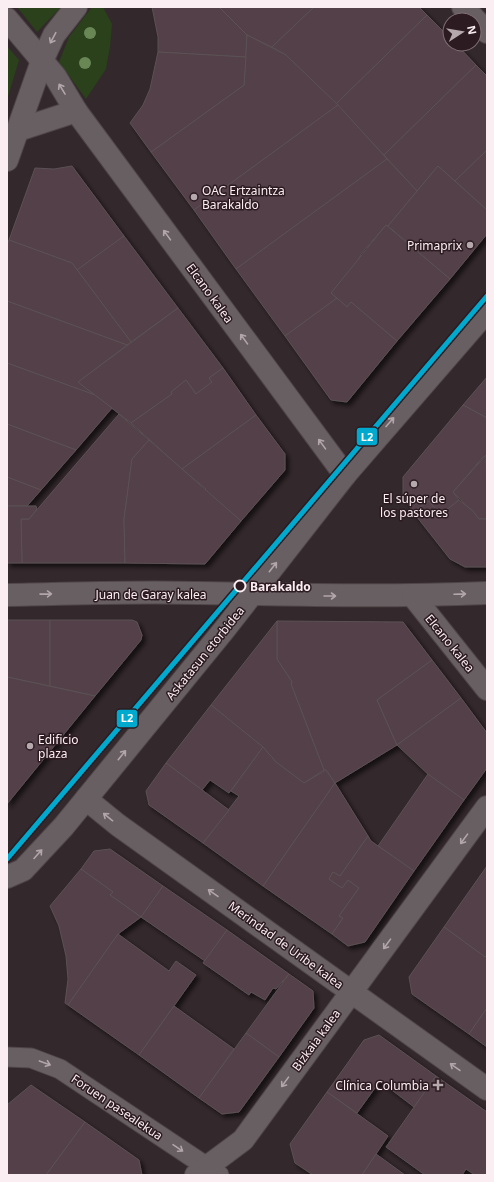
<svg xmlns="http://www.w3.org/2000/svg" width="494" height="1182" font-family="'Noto Sans',sans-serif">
  <defs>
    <filter id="shadow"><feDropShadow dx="3.5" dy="3.5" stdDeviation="2" flood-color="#0009"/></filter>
  </defs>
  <rect width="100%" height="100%" fill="#33282c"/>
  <!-- green -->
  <g fill="#2a411c">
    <path d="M17 7H61L37 32Z"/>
    <path d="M92 7H103L112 24 110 47 106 69 86 99 59 62 69 37Z"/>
    <path d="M7 46 19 60 7 100Z"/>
  </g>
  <!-- building -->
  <g fill="#534048" stroke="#5b5155" filter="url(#shadow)">
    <path d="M152 7H219L247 35 246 57 158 52V37Z"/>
    <path d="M219 7H314L272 47 247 35Z"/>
    <path d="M314 7H419L427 15 336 104 286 55 272 47Z"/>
    <path d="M427 15 450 38V44H456L476 65 384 155 336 104Z"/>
    <path d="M247 35 286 55 338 105 194 210 151 152 244 85Z"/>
    <path d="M158 52 246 57 244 85 151 152 130 123 143 105 150 89Z"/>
    <path d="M476 65 487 76V150L455 181 438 166 417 191 384 155Z"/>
    <path d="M338 105 387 159 236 269 194 210Z"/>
    <path d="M487 150V210L455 181Z"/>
    <path d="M387 159 417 191 388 226 386 225 361 254 358 261 331 293 337 298 285 336 236 269Z"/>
    <path d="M72 166 124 236 77 270 72 263 9 240 35 168 54 169Z"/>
    <path d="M438 166 487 210V234L450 279 388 226Z"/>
    <path d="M386 225 450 279 397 341 351 302 347 307 331 293Z"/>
    <path d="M124 236 178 308 131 342 77 270Z"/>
    <path d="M9 240 72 263 131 342 127 345 7 301V244Z"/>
    <path d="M337 298 347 307 351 302 397 341 347 402 331 400 285 336Z"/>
    <path d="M7 301 127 345 78 382 95 395 7 363Z"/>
    <path d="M178 308 223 368 209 378 212 382 196 394 186 380 171 392 172 394 131 423 78 382Z"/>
    <path d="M7 363 95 395 112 408 76 450 7 424Z"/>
    <path d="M223 368 256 415 182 469 131 423 172 394 171 392 186 380 196 394 212 382 209 378Z"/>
    <path d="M487 377V418L463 405Z"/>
    <path d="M463 405 487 418V456L483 457 453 492 459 500 440 515 429 501 413 512 403 496V477Z"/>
    <path d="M119 414 149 440 132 459 124 519 125 563H22L21 519H29Z"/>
    <path d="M256 415 285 454V470L241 521 205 490 206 489 182 469Z"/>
    <path d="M7 424 76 450 41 490 7 477Z"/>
    <path d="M149 440 241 521 205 564 125 563 124 519 132 459Z"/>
    <path d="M486 455 487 519H479L453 492Z"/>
    <path d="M7 477 41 490 27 506H7Z"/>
    <path d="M459 500 473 511 479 519H487V567H465L450 559 413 512 429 501 440 515Z"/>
    <path d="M7 506H36L37 509 29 519H21L22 563H7Z"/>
    <path d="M7 620H50V686L7 677Z"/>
    <path d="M50 620H132L137 622 142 635 141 640 95 696 50 686Z"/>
    <path d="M277 621 403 622 432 660 377 700 397 745 335 783 326 770H324L291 684 292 682 277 659Z"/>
    <path d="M277 621V659L292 682 291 684 324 770 304 783 276 762 263 747 211 705Z"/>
    <path d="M432 660 461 698 397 745 377 700Z"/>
    <path d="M7 677 95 696 7 804Z"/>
    <path d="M461 698 487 733V768L464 800 431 777 397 745Z"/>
    <path d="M211 705 263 747 229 793 210 780 202 790 166 763Z"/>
    <path d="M263 747 276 762 304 783 326 770 335 783 263 886 203 843 239 796 231 791Z"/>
    <path d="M166 763 229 810 203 843 149 805 146 791Z"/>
    <path d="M428 774 464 800 414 871 378 846Z"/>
    <path d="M335 783 368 836 340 876 333 872 329 879 342 888 348 880 359 888 339 916 343 918 332 934 263 886Z"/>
    <path d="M368 836 371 841 414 871 365 942 348 946 332 934 343 918 339 916 359 888 348 880 342 888 329 879 333 872 340 876Z"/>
    <path d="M110 849 163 886 141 917 110 895 113 892 81 869 94 851Z"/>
    <path d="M487 866V955L485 957 444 927Z"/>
    <path d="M81 869 113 892 110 895 141 917 118 934 68 1005 65 1003 68 979 66 956 59 926 50 906Z"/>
    <path d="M163 886 227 930 205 961 141 917Z"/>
    <path d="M444 927 485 957 487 955V1008L469 1034 412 994 409 977Z"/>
    <path d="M227 930 289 974 276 989 273 988 265 1000 251 992 249 995 203 963Z"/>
    <path d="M118 934 169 971 176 961 196 975 139 1055 68 1005Z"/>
    <path d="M289 974 313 991 314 1008 279 1057 246 1033Z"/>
    <path d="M174 1006 234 1049 199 1098 139 1055Z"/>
    <path d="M487 1008V1047L469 1034Z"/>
    <path d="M246 1033 279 1057 239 1112 222 1114 199 1098Z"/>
    <path d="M379 1035 436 1076 414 1107 380 1081 357 1113 327 1092 364 1040Z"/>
    <path d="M436 1076 487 1112V1172L485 1175H475L466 1169 462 1175H425L386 1147Z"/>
    <path d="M31 1085 85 1122 46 1175H7V1105Z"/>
    <path d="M327 1092 388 1136 362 1175H313L295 1163 290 1144Z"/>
    <path d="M85 1122 139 1160 142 1175H46Z"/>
    <path d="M376 1154 405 1175H362Z"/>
  </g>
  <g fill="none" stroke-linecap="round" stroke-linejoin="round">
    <defs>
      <path id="pedestrian" d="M7 1057 31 1058 60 1069 219 1175"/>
      <g id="minor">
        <path d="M463 7 487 32"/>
        <path d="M7 19 55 76 76 111 345 475"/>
        <path d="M18 130 76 111"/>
        <path d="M7 160 42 61 54 35 76 7"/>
        <path d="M7 595C70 594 134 591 197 593 294 595 390 597 487 593"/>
        <path d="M413 596 487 689"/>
        <path d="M86 799 118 825 487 1089"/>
        <path d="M196 1175 243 1140 487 807"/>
      </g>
      <path id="tertiary" d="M7 877 23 870 64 826 224 630 345 475 487 311"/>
    </defs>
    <!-- pedestrian casing -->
    <use href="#pedestrian" stroke="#4f4649" stroke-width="21"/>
    <!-- minor casing -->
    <use href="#minor" stroke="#4f4649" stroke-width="24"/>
    <!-- tertiary casing -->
    <use href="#tertiary" stroke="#4f4649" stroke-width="24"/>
    <!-- pedestrian -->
    <use href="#pedestrian" stroke="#685f62" stroke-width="19"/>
    <!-- minor -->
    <use href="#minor" stroke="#685f62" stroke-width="22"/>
    <!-- tertiary -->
    <use href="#tertiary" stroke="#685f62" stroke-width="22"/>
    <defs>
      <path id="metro-1" d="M7 859 487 296"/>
    </defs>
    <!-- metro-1 casing -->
    <use href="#metro-1" stroke="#2c1b21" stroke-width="8"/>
    <!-- metro-1 -->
    <use href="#metro-1" stroke="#00a9ce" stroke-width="5"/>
  </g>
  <!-- trees -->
  <g fill="#698655">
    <circle cx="90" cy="33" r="6"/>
    <circle cx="85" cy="63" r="6"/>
  </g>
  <!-- one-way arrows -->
  <defs><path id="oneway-shaft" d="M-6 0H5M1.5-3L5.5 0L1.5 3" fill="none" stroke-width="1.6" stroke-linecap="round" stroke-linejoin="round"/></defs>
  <g stroke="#b2a6aa">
    <use href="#oneway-shaft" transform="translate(53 38) rotate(118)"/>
    <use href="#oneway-shaft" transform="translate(62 89) rotate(-121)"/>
    <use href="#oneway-shaft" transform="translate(167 235) rotate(-126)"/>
    <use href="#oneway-shaft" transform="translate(244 339) rotate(-126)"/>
    <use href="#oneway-shaft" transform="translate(390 422) rotate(-49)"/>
    <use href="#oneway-shaft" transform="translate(322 444) rotate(-126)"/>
    <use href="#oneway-shaft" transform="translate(273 567) rotate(-52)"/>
    <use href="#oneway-shaft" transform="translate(46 594) rotate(-1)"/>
    <use href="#oneway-shaft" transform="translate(460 594) rotate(-2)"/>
    <use href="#oneway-shaft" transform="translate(330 596)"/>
    <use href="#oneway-shaft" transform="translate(122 755) rotate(-51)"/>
    <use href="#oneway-shaft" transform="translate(108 817) rotate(-141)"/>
    <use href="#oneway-shaft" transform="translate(464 839) rotate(126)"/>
    <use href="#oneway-shaft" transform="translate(38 854) rotate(-48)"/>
    <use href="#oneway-shaft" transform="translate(213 893) rotate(-145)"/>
    <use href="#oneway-shaft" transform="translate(387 944) rotate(126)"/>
    <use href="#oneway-shaft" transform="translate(45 1063) rotate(20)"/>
    <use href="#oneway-shaft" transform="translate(455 1067) rotate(-145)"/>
    <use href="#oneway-shaft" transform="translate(285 1082) rotate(126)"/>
    <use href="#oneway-shaft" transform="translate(178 1148) rotate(34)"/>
  </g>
  <!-- markers -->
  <g fill="#b5a9ad" stroke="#2c1b21" stroke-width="1.5">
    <circle cx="194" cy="197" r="4"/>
    <circle cx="470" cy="245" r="4"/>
    <circle cx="414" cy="484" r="4"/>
    <circle cx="30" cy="746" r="4"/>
    <path d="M436 1079h4v4h4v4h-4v4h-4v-4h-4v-4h4z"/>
  </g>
  <circle fill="#2c1b21" stroke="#fbeef2" stroke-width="2" cx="240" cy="586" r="5.5"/>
  <g text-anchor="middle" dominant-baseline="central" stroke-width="3" stroke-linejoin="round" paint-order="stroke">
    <!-- poi labels -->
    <g font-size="12" fill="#fbeef2" stroke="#2c1b21" text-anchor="start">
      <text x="202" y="190">OAC Ertzaintza<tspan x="202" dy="14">Barakaldo</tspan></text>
      <text x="462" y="245" text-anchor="end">Primaprix</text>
      <text x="414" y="498" text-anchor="middle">El súper de<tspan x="414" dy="14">los pastores</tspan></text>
      <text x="38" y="739">Edificio<tspan x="38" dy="14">plaza</tspan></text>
      <text x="429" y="1085" text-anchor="end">Clínica Columbia</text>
    </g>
    <!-- street labels -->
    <g font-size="12" fill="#fbeef2" stroke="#2c1b21">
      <text transform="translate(210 293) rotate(54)">Elcano kalea</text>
      <text x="151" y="594">Juan de Garay kalea</text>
      <text transform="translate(450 643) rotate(51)">Elcano kalea</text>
      <text transform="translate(205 653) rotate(-51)">Askatasun etorbidea</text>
      <text transform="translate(286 945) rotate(36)">Merindad de Uribe kalea</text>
      <text transform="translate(316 1040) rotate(-54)">Bizkaia kalea</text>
      <text transform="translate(117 1107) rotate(34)">Foruen pasealekua</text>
    </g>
    <!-- stop labels -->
    <g font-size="12" font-weight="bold" fill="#fbeef2" stroke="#2c1b21" text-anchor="start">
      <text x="250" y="586">Barakaldo</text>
    </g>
  </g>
  <g stroke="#2c1b21" stroke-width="1.5">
    <rect x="356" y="427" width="22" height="19" rx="4" fill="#00a9ce"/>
    <rect x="116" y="709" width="22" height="19" rx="4" fill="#00a9ce"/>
  </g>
  <g font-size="11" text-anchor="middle" font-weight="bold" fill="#fff">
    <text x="367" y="441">L2</text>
    <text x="127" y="722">L2</text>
  </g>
  <!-- border -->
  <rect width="494" height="1182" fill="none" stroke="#fbeef2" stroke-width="16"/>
  <!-- north arrow -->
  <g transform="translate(462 32) rotate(78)"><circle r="19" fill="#2c1b21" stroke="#7f6f75"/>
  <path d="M0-3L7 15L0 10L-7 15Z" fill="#b5a9ad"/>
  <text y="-6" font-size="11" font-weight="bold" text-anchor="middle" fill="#fbeef2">N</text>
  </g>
</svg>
